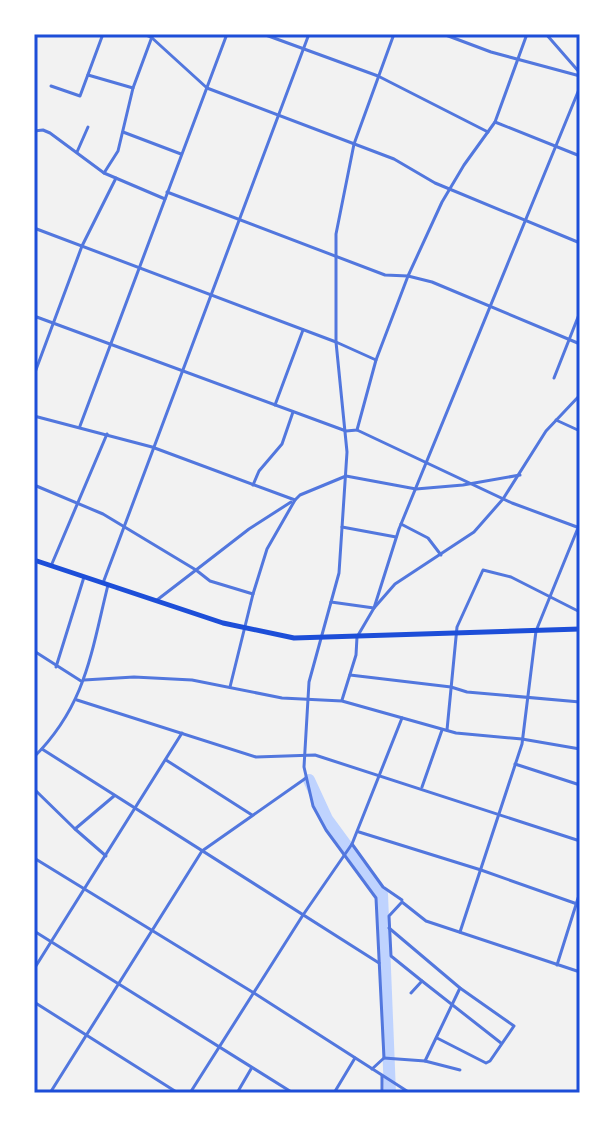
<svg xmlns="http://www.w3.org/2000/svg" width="614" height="1127" font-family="'Public Sans',sans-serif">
  <rect width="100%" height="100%" fill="#f2f2f2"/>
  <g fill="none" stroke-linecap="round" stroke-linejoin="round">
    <!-- river -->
    <path stroke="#bfd3fe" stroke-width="12" d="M309 780 327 819 382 894 390 1093"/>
    <!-- minor -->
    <g stroke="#5277de" stroke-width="3">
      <path d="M144 34 151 37 207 88 394 159 435 183 580 243"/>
      <path d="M263 34 378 76 488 132"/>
      <path d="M443 34 491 52 580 76"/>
      <path d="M546 34 580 73"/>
      <path d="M88 75 133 88"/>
      <path d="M51 86 80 96 103 34"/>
      <path d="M495 122 580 156"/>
      <path d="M34 131 43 130 50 133 104 173 165 199"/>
      <path d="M123 132 181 154"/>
      <path d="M77 152 88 127"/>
      <path d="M104 173 118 151 133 88 153 34"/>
      <path d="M167 192 385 275 408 276 432 282 580 344"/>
      <path d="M34 228 336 342 376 360"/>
      <path d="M34 316 346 431 357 430 376 360 408 276 442 202 464 165 495 122 527 34"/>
      <path d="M34 375 82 246 116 178"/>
      <path d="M554 378 580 312"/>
      <path d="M275 405 303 330"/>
      <path d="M34 416 152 447 295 500"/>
      <path d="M556 420 580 431"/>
      <path d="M80 426 227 34"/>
      <path d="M357 430 512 503 577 527"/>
      <path d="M34 485 103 514 196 570 157 600"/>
      <path d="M253 485 259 471 282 444 293 412"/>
      <path d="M401 524 428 538 441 555"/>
      <path d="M342 527 396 537"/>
      <path d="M51 566 107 434"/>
      <path d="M103 583 309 34"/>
      <path d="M253 594 210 581 196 570 249 529 291 502"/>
      <path d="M331 602 374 608 399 529 580 87"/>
      <path d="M34 651 81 681"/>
      <path d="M56 667 84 577"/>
      <path d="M350 675 451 687 467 692 580 702"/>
      <path d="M84 680 134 677 192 680 282 698 342 701 456 733 522 739 580 749"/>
      <path d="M230 687 253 594 267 549 295 500 300 495 346 476 416 489 463 485 520 475"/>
      <path d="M77 700 256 757 315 755 580 841"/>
      <path d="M342 700 356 655 357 637 374 608 395 584 474 532 503 499 546 431 580 395"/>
      <path d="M447 730 457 627 483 570 511 577 580 612"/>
      <path d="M42 749 379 963"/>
      <path d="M34 757C86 705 91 653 108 585"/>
      <path d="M166 760 252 815"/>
      <path d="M515 764 580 785"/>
      <path d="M422 787 442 730"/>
      <path d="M34 789 75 829 114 796"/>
      <path d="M75 829 106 856"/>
      <path d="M359 832 481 870 580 905"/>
      <path d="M352 844 383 887 402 900"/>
      <path d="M34 858 254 993 410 1093"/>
      <path d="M389 928 460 988 514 1026 490 1061 486 1063 437 1038"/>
      <path d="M34 931 293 1093"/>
      <path d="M460 932 522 744 536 631 580 523"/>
      <path d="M557 965 580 892"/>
      <path d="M34 969 182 733"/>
      <path d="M422 981 501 1043"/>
      <path d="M411 993 422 981 391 956 389 916 402 902 426 921 580 972"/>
      <path d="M34 1002 178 1093"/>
      <path d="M384 1058 425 1061 460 1070"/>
      <path d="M425 1061 460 988"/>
      <path d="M372 1069 384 1058 376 898 326 830 313 806 304 767 309 682 339 573 347 452 336 342V234L354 144 394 34"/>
      <path d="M382 1076V1093"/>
      <path d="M50 1093 202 851 306 778"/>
      <path d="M190 1093 303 915 352 844 402 718"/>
      <path d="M237 1093 251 1069"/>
      <path d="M334 1093 355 1058"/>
    </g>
    <!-- primary -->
    <path stroke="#1d4ed8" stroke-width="5" d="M34 560 223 623 294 638 580 629"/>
  </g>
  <!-- border -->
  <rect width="614" height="1127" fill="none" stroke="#ffffff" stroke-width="72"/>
  <rect x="36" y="36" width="542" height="1055" fill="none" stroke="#1d4ed8" stroke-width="3"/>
</svg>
